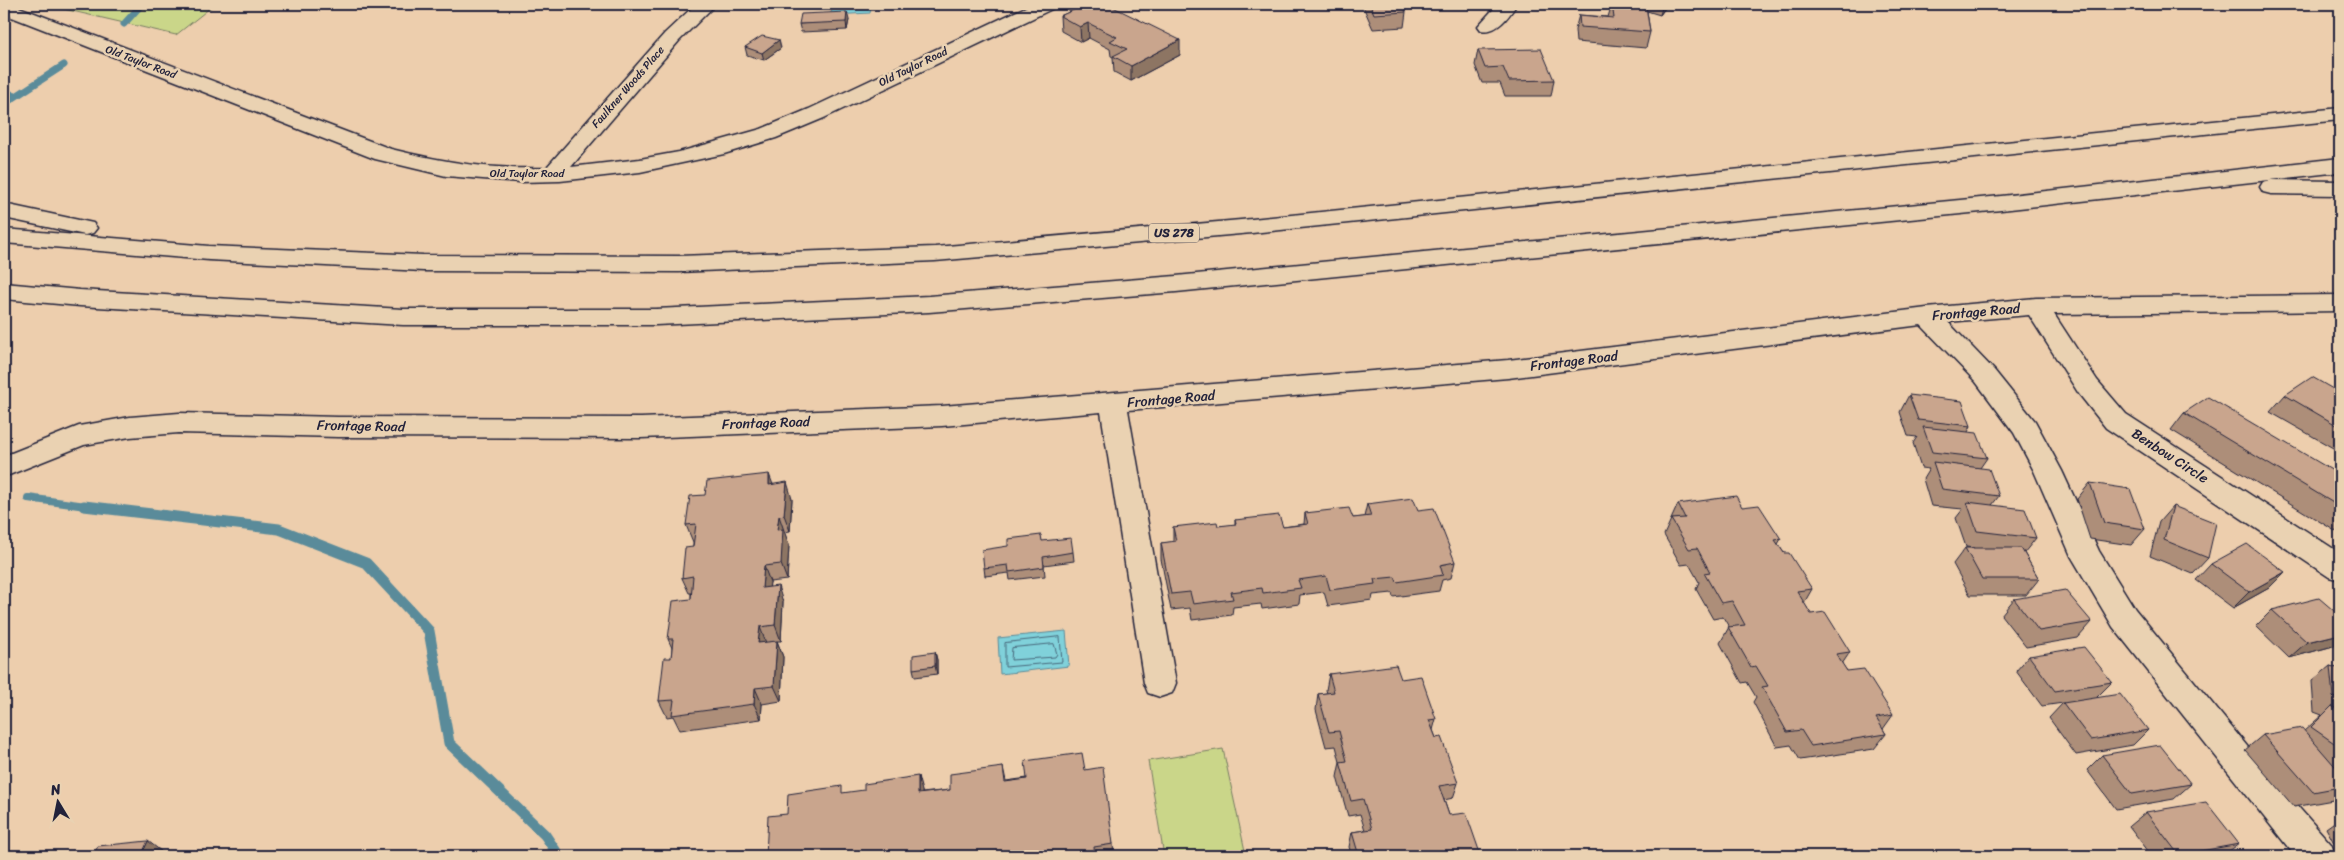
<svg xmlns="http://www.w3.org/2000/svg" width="2344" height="860" font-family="Sriracha,sans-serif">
  <rect width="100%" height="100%" fill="#edcead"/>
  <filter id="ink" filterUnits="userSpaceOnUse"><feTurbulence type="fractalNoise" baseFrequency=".02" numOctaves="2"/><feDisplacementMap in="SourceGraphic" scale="10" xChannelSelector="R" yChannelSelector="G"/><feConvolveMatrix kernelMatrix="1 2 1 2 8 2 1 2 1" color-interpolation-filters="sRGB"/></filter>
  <g filter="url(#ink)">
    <!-- green -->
    <g fill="#cad689" stroke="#767c62">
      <path d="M42 4H215L176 35Z"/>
      <path d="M1223 749 1245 851 1210 856H1164L1148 761Z"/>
    </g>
    <!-- water -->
    <g fill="#80d1da" stroke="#5a8b9a">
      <path d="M846 4 869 5 871 8 870 13 834 15 830 13 835 7Z"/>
      <path d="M1066 631 1069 666 1000 674 998 638Z"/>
    </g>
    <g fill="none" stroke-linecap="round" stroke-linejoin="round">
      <!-- shore -->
      <g stroke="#48687b" stroke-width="1">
        <path d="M1060 637 1062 662 1005 667V643Z"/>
        <path d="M1054 644 1057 654 1055 657 1011 660 1012 648Z"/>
      </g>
      <!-- stream-far2 -->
      <g stroke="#5a8b9a" stroke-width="7">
        <path d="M124 24 142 4"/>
        <path d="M4 88 14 97"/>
        <path d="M4 104 64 65"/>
      </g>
      <!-- stream-far1 -->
      <path stroke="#5a8b9a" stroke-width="8" d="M28 498 93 507"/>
      <!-- stream -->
      <path stroke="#5a8b9a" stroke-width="11" d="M84 506 279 529 366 563 429 631 449 743 545 835 559 856"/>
      <defs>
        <g id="minor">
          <path d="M4 4H11L391 149C443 162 492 170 546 168L665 33 696 4H716L679 41 571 167 640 159 679 152 761 129 809 109 1032 4H1056L1054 8 824 118 776 138 724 154 640 172 560 181 520 182 446 176 375 159 4 14Z"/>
          <path d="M1498 4H1517C1509 16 1497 34 1481 30L1478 26Z"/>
          <path d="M2340 295V311L2054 314 2097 380 2126 414 2340 553V580L2329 577 2106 428 2079 394 2029 315 1948 322 1994 370 2035 421 2062 471 2099 551 2135 609 2278 784 2331 844 2336 856H2295L2113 627 2071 556 2034 471 2014 433 1976 382 1921 325 1508 378 1128 410 1176 683 1172 693 1160 697 1148 693 1144 683 1101 412 942 426 641 438 338 437 179 433 130 437 84 445 4 477V456L79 426 130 417 179 413 338 417 641 418 942 406 1508 360 1927 308 2036 298Z"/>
        </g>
        <g id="highway">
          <path d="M2340 108V120L1252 233 935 261 679 272 423 271 209 260 4 243V229L209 246 423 255 679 256 935 247 1252 219Z"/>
          <path d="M2340 158V172L2001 210 1176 292 929 312 656 325H403L80 306 4 299V283L80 290 403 309H656L929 296 1176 276 2001 196Z"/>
          <path d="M2271 180 2340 181V195L2271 194 2263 192 2260 187 2263 182Z"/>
          <path d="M4 204 93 223 97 228 93 233 85 235 4 218Z"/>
        </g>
      </defs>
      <!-- minor casing -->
      <use href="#minor" stroke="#22223b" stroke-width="3"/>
      <!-- highway casing -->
      <use href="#highway" stroke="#22223b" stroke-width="3"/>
      <!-- minor -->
      <use href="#minor" fill="#ead2b2" fill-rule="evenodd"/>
      <!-- highway -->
      <use href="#highway" fill="#ead2b2" fill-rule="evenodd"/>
    </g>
    <!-- wall -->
    <g fill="#ad8e79" stroke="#22223b">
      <path d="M940 4H955L947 7Z"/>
      <path d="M1087 4 1180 55 1131 81 1114 72 1113 57 1111 56 1110 49 1089 38 1081 42 1061 31 1060 16Z"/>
      <path d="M1362 4H1402L1406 12 1404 27 1373 29Z"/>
      <path d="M1612 4H1668L1660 15 1647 11 1650 32 1646 48 1576 42 1575 30 1579 15 1608 17Z"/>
      <path d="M849 20 847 30 801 32 799 24Z"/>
      <path d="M745 47 781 48 764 60 747 55Z"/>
      <path d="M1478 50 1554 80 1551 96H1505L1500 83H1482L1475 65Z"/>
      <path d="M2340 393V452L2270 412 2285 395Z"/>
      <path d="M1909 395 1971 426 1968 432 1987 458 1980 468 1999 496 1992 505 2036 538 2024 553 2039 579 2026 595H1970L1953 564 1965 548H1974L1966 547 1956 518 1963 509 1931 506 1923 479 1929 469 1921 468 1913 443 1917 437 1908 436 1900 412Z"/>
      <path d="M2184 413 2340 475V534L2171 430Z"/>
      <path d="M2090 483 2145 529 2131 545 2090 539 2077 499Z"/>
      <path d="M773 484 792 499 790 531 784 532 789 545 787 580 770 582 769 587 783 602 781 641H777L783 657 781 701 762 704 761 719 680 730 673 716 667 717 659 701 671 658 672 648 668 639 691 599V593H689L682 578 693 547V542L686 525 705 495Z"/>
      <path d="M1367 504 1418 510 1455 562 1451 578 1442 580 1439 591 1393 597 1392 593 1373 595 1372 600 1328 606 1324 592 1300 595 1299 604 1262 609 1261 604 1233 607 1232 615 1192 620 1190 608 1171 610 1161 559V543L1173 542V527L1218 526 1235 525V520L1283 527 1304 524 1305 513 1353 518 1364 517Z"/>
      <path d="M1678 504 1742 507 1781 539 1778 544 1784 553 1812 589 1804 603 1811 614 1850 652 1842 664 1847 671 1893 715 1883 729 1886 734 1874 749 1800 760 1791 745 1777 747 1753 702 1756 697 1747 682 1742 683 1720 643 1729 627 1723 617 1713 619 1696 589 1699 582 1689 564 1681 565 1664 535Z"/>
      <path d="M2173 506 2208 558 2193 574 2150 556 2159 522Z"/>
      <path d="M1042 541 1073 552 1074 561 1044 565 1045 576 1010 580 1009 573 985 576 984 568Z"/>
      <path d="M2211 564 2285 572 2269 588 2233 608 2196 580Z"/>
      <path d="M2014 599 2092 622 2078 638 2026 647 2001 615Z"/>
      <path d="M2272 610 2340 616V643L2337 645 2289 658 2256 626Z"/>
      <path d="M935 652 937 660V674L915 677 913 669Z"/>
      <path d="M2029 656 2112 682 2097 697 2148 730 2133 745 2076 755 2049 718 2063 703 2042 706 2016 671Z"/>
      <path d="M2330 666 2340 669V794L2333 800 2294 807 2245 750 2263 735 2304 731 2322 715 2314 712 2312 681Z"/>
      <path d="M1329 674 1401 679 1436 719 1433 730 1436 738 1458 783 1453 798 1444 800 1449 815 1481 856H1352L1349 847 1352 832 1365 830 1360 814 1348 816 1337 777 1340 762 1336 746 1326 747 1316 710 1318 694 1327 693 1326 690Z"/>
      <path d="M2102 755 2191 784 2174 799 2116 809 2087 770Z"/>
      <path d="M1003 767 1006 781 1085 770 1113 844 1114 856H766L787 814 845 793 922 791V793L950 790Z"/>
      <path d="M2146 812 2239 844 2222 856H2152L2129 826Z"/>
      <path d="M2340 818V854L2326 828Z"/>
    </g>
    <!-- shaded-wall -->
    <g fill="#8d7463" stroke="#22223b">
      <path d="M946 4H955L947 7Z"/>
      <path d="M1663 4H1668L1660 15Z"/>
      <path d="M847 12 849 20 847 30 846 22Z"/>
      <path d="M1088 23 1089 38 1081 42 1080 27Z"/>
      <path d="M779 40 781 48 764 60 762 53Z"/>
      <path d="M1180 40V55L1131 81V66Z"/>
      <path d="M769 474 775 490 769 485Z"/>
      <path d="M787 482 792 499 790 531 784 515Z"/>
      <path d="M779 516 789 545 787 580 781 564 777 530Z"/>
      <path d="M764 566 770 582 768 604 762 588Z"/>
      <path d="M2285 572 2269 588 2233 608 2249 592Z"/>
      <path d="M778 586 783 602 781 641 775 625Z"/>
      <path d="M760 627 766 643H758Z"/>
      <path d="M2340 634V643L2337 645 2289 658 2307 642Z"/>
      <path d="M777 641 783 657 781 701 774 686Z"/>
      <path d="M935 652 937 660V674L935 666Z"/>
      <path d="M755 688 762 704 761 719 754 704Z"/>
      <path d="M918 776 922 791 923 809 918 794Z"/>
      <path d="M148 841 166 855 165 856H141Z"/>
    </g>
    <!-- building -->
    <g fill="#c9a58d" stroke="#22223b">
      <path d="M1087 4H1107L1180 40 1131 66 1113 56 1127 49 1110 41 1117 37 1088 23 1080 27 1060 16Z"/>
      <path d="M1370 4H1402L1406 12 1374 14Z"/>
      <path d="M1612 4 1646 6 1650 32 1580 27 1579 15 1614 18Z"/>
      <path d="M847 12 846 22 799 24 801 14Z"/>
      <path d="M762 36 779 40 762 53 745 47Z"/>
      <path d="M1541 49 1554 80 1509 81 1503 67 1485 68 1478 50Z"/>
      <path d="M2312 377 2340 393V427L2285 395Z"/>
      <path d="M1909 395 1962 401 1971 426 1918 420Z"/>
      <path d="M2208 397 2340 475V507L2184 413Z"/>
      <path d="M1923 427 1977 433 1987 458 1932 452Z"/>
      <path d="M1933 462 1989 469 1999 496 1942 489Z"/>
      <path d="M769 474V485L787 482 784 515 779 516 777 530 783 529 781 564 764 566 762 588 778 586 775 625 760 627 758 643 777 641 774 686 755 688 754 704 672 715 674 700 659 701 664 658H671L673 639H668L673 601 691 599 693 576 682 578 685 548 693 547 696 524 686 525 690 496 705 495 707 481Z"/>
      <path d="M2090 483 2130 489 2145 529 2104 523Z"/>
      <path d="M1736 496 1742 507 1759 505 1781 539 1775 540 1784 553H1789L1812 589 1797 591 1811 614 1825 612 1850 652 1836 654 1847 671 1864 669 1893 715 1876 718 1886 734 1811 746 1801 730 1787 732 1762 687 1768 686 1756 666 1751 667 1728 627 1745 625 1732 601 1721 603 1704 573 1710 572 1697 548 1689 549 1671 519 1685 518 1678 504Z"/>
      <path d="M1413 498 1418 510 1434 508 1455 562 1440 565 1443 575 1397 582 1395 577 1374 579 1375 584 1330 590 1326 576 1298 580 1301 588 1263 593 1262 588 1231 592 1233 599 1193 604 1190 592 1171 594 1161 543 1176 541 1173 527 1217 522 1218 526 1236 524 1235 520 1279 515 1283 527 1308 524 1305 513 1349 508 1353 518 1371 516 1367 504Z"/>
      <path d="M1967 502 2025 509 2036 538 1977 531Z"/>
      <path d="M2173 506 2216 523 2208 558 2164 540Z"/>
      <path d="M1041 535 1042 541 1071 538 1073 552 1043 557 1044 567 1009 572 1008 565 984 568 982 550 1008 546V539Z"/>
      <path d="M2247 544 2285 572 2249 592 2211 564Z"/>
      <path d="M1965 548H2021L2039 579H1982Z"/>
      <path d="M2065 590 2092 622 2039 631 2014 599Z"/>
      <path d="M2319 598 2340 616V634L2307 642 2272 610Z"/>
      <path d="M2084 647 2112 682 2055 691 2029 656Z"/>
      <path d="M935 652V666L913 669V655Z"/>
      <path d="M1396 665 1401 679 1421 676 1436 719 1429 720 1436 738 1441 737 1458 783 1439 786 1449 815 1466 813 1481 856H1359L1352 832 1372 829 1363 799 1351 801 1340 762 1347 761 1339 731 1329 732 1318 694 1334 692 1329 674Z"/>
      <path d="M2330 666 2340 669V700L2333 697Z"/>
      <path d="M2120 694 2148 730 2091 740 2063 703Z"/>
      <path d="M2332 706 2340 712V747L2311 727Z"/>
      <path d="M2302 728 2340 772V787L2313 792 2263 735Z"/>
      <path d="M2160 745 2191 784 2132 794 2102 755Z"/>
      <path d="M1082 753 1085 770 1103 767 1113 844 1094 847 1095 856H766L768 816 787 814 788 794 842 786V793L864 790V784L918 776V794L950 790V774L1003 767 1005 782 1027 779 1025 761Z"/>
      <path d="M2206 802 2239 844 2179 855 2146 812Z"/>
      <path d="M148 841 141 856H93L98 846Z"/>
    </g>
  </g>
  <g text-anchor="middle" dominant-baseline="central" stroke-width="5" stroke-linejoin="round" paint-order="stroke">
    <!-- far-street labels -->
    <g font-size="11" fill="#22223b" stroke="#ead2b2">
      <text transform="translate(141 62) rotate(21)">Old Taylor Road</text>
      <text transform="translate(913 67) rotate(-26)">Old Taylor Road</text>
      <text transform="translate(628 87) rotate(-49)">Faulkner Woods Place</text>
      <text x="527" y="173">Old Taylor Road</text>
    </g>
    <!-- shield labels -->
    <rect fill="#ead2b2" stroke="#5e575f" stroke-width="1" x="1149" y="223.5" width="50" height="19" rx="4"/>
    <g font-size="12" font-weight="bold" fill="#22223b">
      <text x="1174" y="233">US 278</text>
    </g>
    <!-- street labels -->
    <g font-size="14" fill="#22223b" stroke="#ead2b2">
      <text transform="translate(1976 312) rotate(-5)">Frontage Road</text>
      <text transform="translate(1574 361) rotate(-7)">Frontage Road</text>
      <text transform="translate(1171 399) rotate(-5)">Frontage Road</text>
      <text transform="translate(766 423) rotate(-2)">Frontage Road</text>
      <text transform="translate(361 426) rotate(1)">Frontage Road</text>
      <text transform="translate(2170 456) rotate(33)">Benbow Circle</text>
    </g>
  </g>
  <!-- margin -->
  <rect width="2344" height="860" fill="none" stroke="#ead2b2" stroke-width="20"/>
  <rect x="10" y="10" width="2324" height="840" fill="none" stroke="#22223b" stroke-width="2" filter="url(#ink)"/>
  <!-- north arrow -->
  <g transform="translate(58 802) rotate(350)" stroke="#ead2b2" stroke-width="4" paint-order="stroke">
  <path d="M0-4L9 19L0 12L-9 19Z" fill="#22223b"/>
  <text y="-8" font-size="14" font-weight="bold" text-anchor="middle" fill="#22223b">N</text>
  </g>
</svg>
